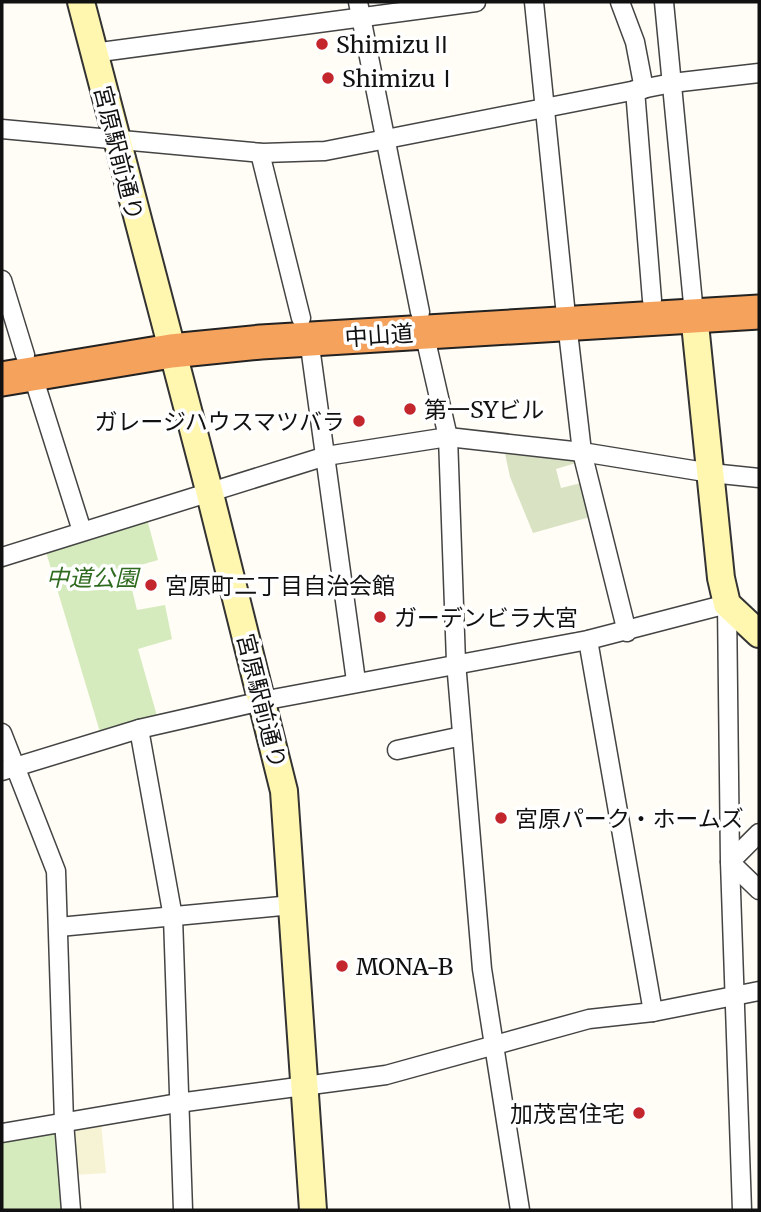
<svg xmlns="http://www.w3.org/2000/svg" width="761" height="1212" font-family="Merriweather,'Noto Sans JP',serif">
  <rect width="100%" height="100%" fill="#fffdf5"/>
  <!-- farmland -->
  <path fill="#f6f3d4" d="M101 1123 106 1173 74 1175 71 1133 77 1127Z"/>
  <!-- green -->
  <g fill="#d5ebbd">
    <path d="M147 519 158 560 127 569 137 610 165 605 172 639 138 649 157 716 100 732 46 552Z"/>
    <path d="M56 1134 61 1210H2V1142Z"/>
  </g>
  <!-- cemetery -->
  <path fill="#d9e3c4" d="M504 449 570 458 576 463 556 469 561 488 581 483 590 517 533 533 510 477Z"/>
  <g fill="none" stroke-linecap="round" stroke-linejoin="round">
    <defs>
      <g id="street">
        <path d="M358 2 420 312"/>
        <path d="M534 2 565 306"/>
        <path d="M620 2 635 42 644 89"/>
        <path d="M664 2 694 314"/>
        <path d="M93 53 476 2"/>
        <path d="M635 90 652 300"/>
        <path d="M2 129 263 153 325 151 672 83 759 73"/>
        <path d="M260 153 301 318"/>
        <path d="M2 280 25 355"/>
        <path d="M567 323 582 452 627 632"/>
        <path d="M424 332 448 437 456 662 482 969 520 1210"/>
        <path d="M309 339 356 681"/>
        <path d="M32 373 82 531"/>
        <path d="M2 557 326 456 448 437 582 452 711 473 759 478"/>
        <path d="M588 640 653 1012"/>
        <path d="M139 729 173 917 183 1210"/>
        <path d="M2 733 56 871 64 1122 71 1210"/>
        <path d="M397 750 462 736"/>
        <path d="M2 771 139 729 262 701 588 640 727 604 730 862 742 1210"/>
        <path d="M759 833 730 862 759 890"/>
        <path d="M59 927 292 905"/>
        <path d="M2 1133 178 1103 386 1075 589 1019 653 1012 759 991"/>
      </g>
      <g id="secondary">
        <path d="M81 2 209 490 284 791 313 1210"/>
        <path d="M694 314 721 578 727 604 759 634"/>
      </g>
      <path id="highway" d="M2 379 171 351 261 342 759 312"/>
    </defs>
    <!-- street casing -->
    <use href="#street" stroke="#444" stroke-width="21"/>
    <!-- secondary casing -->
    <use href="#secondary" stroke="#333" stroke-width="30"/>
    <!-- highway casing -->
    <use href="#highway" stroke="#222" stroke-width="37"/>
    <!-- street -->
    <use href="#street" stroke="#fff" stroke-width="18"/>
    <!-- secondary -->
    <use href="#secondary" stroke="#fff6b0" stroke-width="26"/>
    <!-- highway -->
    <use href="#highway" stroke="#f5a25d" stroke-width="33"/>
  </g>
  <!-- markers -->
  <g fill="#c4262e" stroke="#fff" stroke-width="2.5">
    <circle cx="322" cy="44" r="7"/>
    <circle cx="328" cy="78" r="7"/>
    <circle cx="410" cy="409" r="7"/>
    <circle cx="359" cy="421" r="7"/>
    <circle cx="151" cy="585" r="7"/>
    <circle cx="380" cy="617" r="7"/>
    <circle cx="501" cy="818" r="7"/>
    <circle cx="342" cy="966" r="7"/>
    <circle cx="639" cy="1113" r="7"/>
  </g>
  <g text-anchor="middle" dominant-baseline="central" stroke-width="7" stroke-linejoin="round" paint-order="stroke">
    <!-- poi labels -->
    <g font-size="23" fill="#111" stroke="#fff" text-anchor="start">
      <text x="336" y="44">ShimizuⅡ</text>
      <text x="342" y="78">ShimizuⅠ</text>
      <text x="424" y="409">第一SYビル</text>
      <text x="345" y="421" text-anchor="end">ガレージハウスマツバラ</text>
      <text x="165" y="585">宮原町二丁目自治会館</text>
      <text x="394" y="617">ガーデンビラ大宮</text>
      <text x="515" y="818">宮原パーク・ホームズ</text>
      <text x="356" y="966">MONA-B</text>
      <text x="625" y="1113" text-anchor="end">加茂宮住宅</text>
    </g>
    <!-- street labels -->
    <g font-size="23" fill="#111" stroke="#fff">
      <text transform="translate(119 153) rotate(76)">宮原駅前通り</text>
      <text transform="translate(379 335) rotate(-4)">中山道</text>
      <text transform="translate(262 701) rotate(76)">宮原駅前通り</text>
    </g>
    <!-- park labels -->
    <g font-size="23" font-style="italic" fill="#2f6b1f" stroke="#fff">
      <text x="92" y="577">中道公園</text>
    </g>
  </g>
  <!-- border -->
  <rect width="761" height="1212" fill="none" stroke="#111111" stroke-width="7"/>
</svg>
